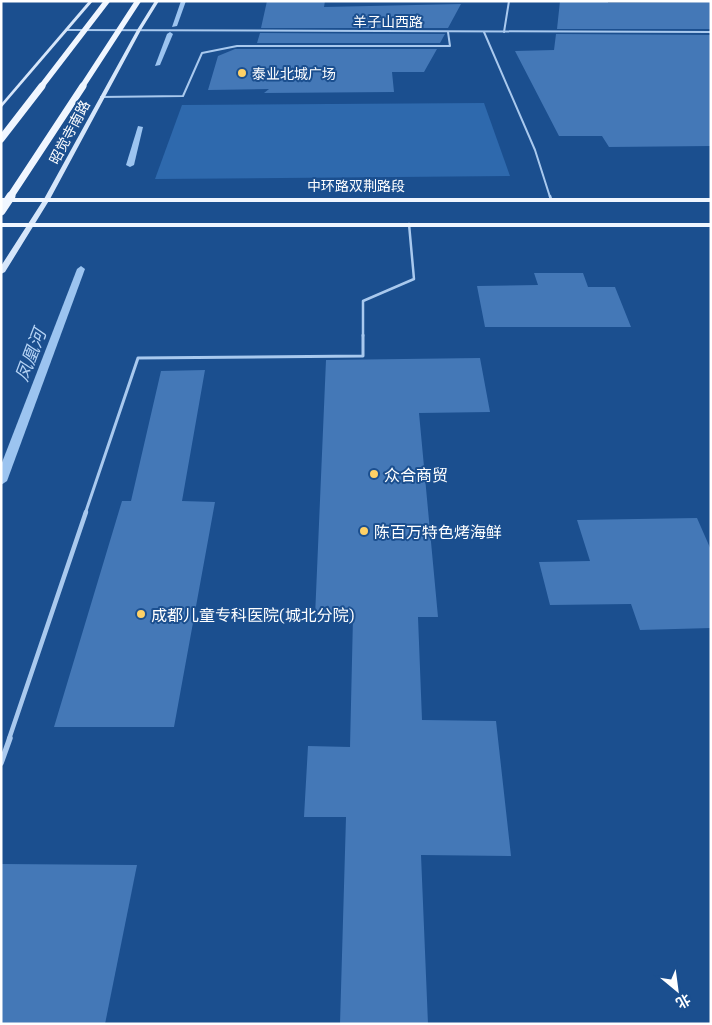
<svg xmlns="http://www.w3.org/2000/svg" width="712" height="1025" font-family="'Exo 2','Noto Sans SC',sans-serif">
  <rect width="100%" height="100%" fill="#1b4f8f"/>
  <!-- green -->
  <path fill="#2e69ad" d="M484 103 510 176 155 179 182 105Z"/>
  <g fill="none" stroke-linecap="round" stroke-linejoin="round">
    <!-- stream -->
    <g fill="#9cc4f0" fill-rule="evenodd">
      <path d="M181 1H186L177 26 172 27Z"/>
      <path d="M170 32 173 34 160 65 155 66 167 34Z"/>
      <path d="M138 126 143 127 134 165 130 167 126 165Z"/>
      <path d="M81 266 85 269 7 481 1 485V465L77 269Z"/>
    </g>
  </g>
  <!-- building -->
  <g fill="#4478b7">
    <path d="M267 1H325L324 7 461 4 448 28H261Z"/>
    <path d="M560 1H608V3L711 2V29H557Z"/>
    <path d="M260 33 445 34 440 43H257Z"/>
    <path d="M556 34 711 35V146L609 147 602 136H559L515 51 554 50Z"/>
    <path d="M235 49H437L424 72H392L394 92 264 93 269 89 208 90 218 56Z"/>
    <path d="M534 273H583L588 287H615L631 327H485L477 286 538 285Z"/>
    <path d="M480 358 490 412 419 413 438 617H418L422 720 496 721 511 856 421 855 428 1024H340L346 817H304L308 746 350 747 353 617H315L326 360Z"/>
    <path d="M205 370 182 501 215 502 174 727H54L122 501H131L161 371Z"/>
    <path d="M697 518 711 550V628L640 630 631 604 550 605 539 562 590 561 577 520Z"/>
    <path d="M1 864 137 865 105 1024H1Z"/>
  </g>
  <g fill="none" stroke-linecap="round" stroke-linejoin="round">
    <!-- lane-far4 -->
    <g stroke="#a9c9ee" stroke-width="2">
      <path d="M484 32 535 150 550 197"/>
      <path d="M101 97 183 96 202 53 237 46H450L448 32"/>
    </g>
    <!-- lane-far3 -->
    <g stroke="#a9c9ee" stroke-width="2.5">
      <path d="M550 196 551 199"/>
      <path d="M363 336V301L414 279 409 224"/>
    </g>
    <!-- lane-far2 -->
    <path stroke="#a9c9ee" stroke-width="3" d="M85 514 138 358 363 356V335"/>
    <!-- lane-far1 -->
    <path stroke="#a9c9ee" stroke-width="4.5" d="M9 739 86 512"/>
    <!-- lane -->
    <path stroke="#a9c9ee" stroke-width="5.5" d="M1 763 10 738"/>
    <!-- street -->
    <g stroke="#a9c9ee" stroke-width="2">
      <path d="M66 30 711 32"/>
      <path d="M504 32 509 1"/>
    </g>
    <!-- secondary -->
    <g fill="#d6e6fa" fill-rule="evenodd">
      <path d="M89 1H93L1 108V104Z"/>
      <path d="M155 1H159L141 30 50 199 5 272 1 274V266L44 199 137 30Z"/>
    </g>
    <!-- primary -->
    <g fill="#f0f6ff" fill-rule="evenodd">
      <rect x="1" y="198" width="710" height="4"/>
      <rect x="1" y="223" width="710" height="4"/>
    </g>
    <!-- primary-bridge-far2 -->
    <g stroke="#f0f6ff" stroke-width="5.5">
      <path d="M41 87 107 1"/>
      <path d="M82 87 138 1"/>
    </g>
    <!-- primary-bridge-far1 -->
    <g stroke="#f0f6ff" stroke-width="7">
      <path d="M1 139 42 86"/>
      <path d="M10 197 83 86"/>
    </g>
    <!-- primary-bridge -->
    <path stroke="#f0f6ff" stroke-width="9" d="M1 211 11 196"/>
  </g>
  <!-- markers -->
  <g fill="#ffd166" stroke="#1b4f8f" stroke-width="2">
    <circle cx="242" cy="73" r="5"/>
    <circle cx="374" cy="474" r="5"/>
    <circle cx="364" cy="531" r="5"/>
    <circle cx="141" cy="614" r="5"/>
  </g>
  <g text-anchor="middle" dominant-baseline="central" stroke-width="4" stroke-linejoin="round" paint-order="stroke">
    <!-- far-street labels -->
    <g font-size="14" fill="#fff" stroke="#1b4f8f">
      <text x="388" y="21">羊子山西路</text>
      <text transform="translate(69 132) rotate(-62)">昭觉寺南路</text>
      <text x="356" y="185">中环路双荆路段</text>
    </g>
    <!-- far-poi labels -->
    <g font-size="14" fill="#fff" stroke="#1b4f8f" text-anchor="start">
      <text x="252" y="73">泰业北城广场</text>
    </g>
    <!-- poi labels -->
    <g font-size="16" fill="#fff" stroke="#1b4f8f" text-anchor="start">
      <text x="384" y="474">众合商贸</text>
      <text x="374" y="531">陈百万特色烤海鲜</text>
      <text x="151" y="614">成都儿童专科医院(城北分院)</text>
    </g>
    <!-- water labels -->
    <g font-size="18" font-style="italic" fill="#b5d3f5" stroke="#1b4f8f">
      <text transform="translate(30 355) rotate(-69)">凤凰河</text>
    </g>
  </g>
  <!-- border -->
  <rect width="712" height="1025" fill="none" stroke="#ffffff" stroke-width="5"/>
  <!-- north arrow -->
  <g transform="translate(677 990) rotate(151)" stroke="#1b4f8f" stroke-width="4" paint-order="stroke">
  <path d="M0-4L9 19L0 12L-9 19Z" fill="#ffffff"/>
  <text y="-8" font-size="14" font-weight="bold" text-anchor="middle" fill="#ffffff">北</text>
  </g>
</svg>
